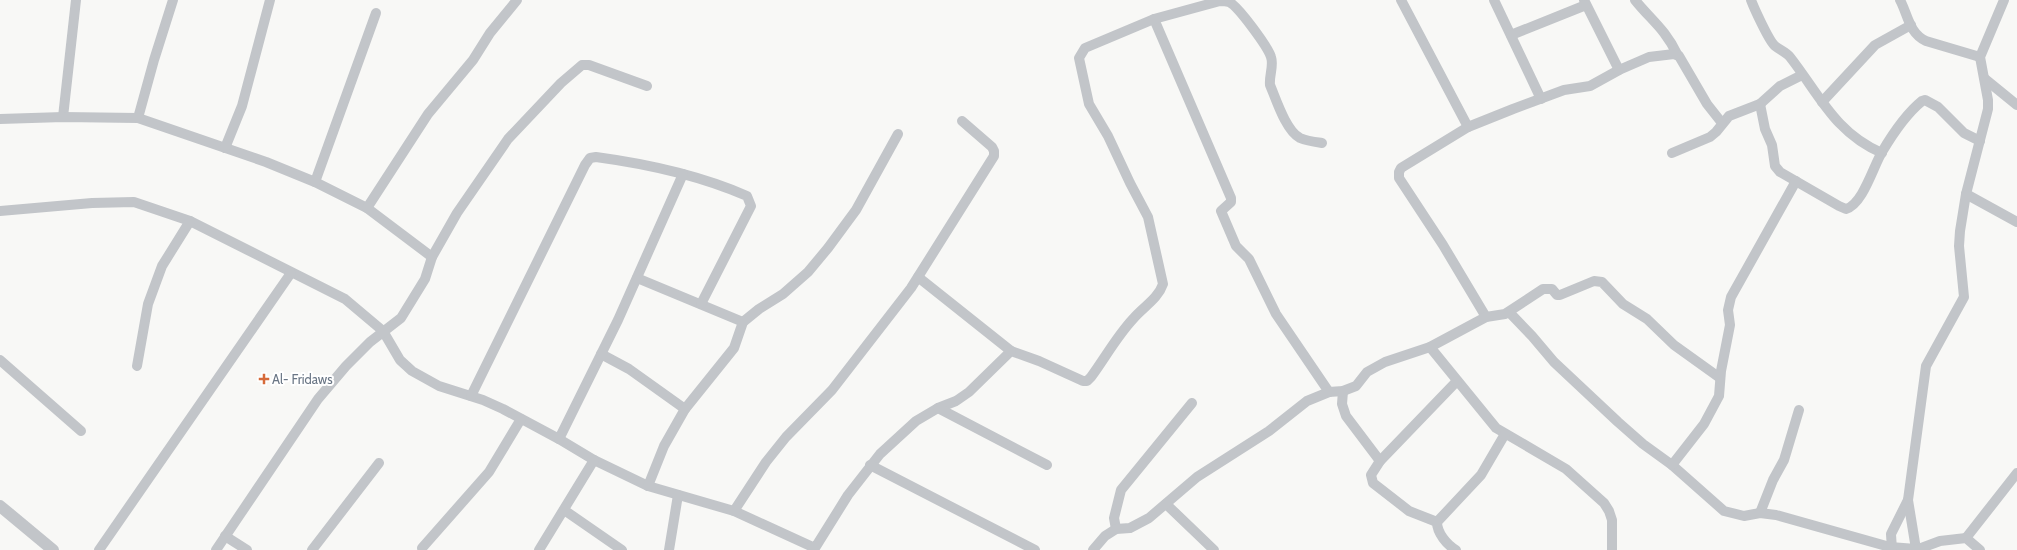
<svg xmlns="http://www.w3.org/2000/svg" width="2017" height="550" font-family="Cabin,sans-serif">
  <rect width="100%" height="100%" fill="#f8f8f6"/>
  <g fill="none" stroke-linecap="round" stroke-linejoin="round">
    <!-- minor -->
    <g stroke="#c2c5c9" stroke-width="10">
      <path d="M1401 0 1468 127"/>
      <path d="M1494 0 1541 99"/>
      <path d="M1584 0 1619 70"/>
      <path d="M1635 0C1652 21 1665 29 1677 54"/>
      <path d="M1751 0C1754 8 1769 41 1775 46 1780 50 1786 52 1790 57 1819 94 1835 133 1882 153"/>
      <path d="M1900 0C1908 15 1909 33 1926 41L1980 57"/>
      <path d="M1154 19 1231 198V202L1221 211 1236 246 1249 259 1276 314 1329 392"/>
      <path d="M1511 35 1586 5"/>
      <path d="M1985 79 2017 105"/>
      <path d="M1822 102 1875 45 1911 25"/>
      <path d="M1760 104 1765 129 1772 145 1775 166 1780 172 1839 206 1846 209C1863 204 1873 167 1882 152 1892 135 1906 114 1922 101L1925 100 1938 107 1964 133 1980 141"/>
      <path d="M63 117 76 0"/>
      <path d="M138 118 154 60 173 0"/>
      <path d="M0 119 63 117 138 118 266 162 315 182 367 208 432 257"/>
      <path d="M225 148 242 106 270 0"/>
      <path d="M1672 153 1710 137 1716 132 1729 116 1760 104 1780 86 1802 75"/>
      <path d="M315 182 376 13"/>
      <path d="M1966 194 2017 222"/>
      <path d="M367 208 428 114 473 60 490 33 517 0"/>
      <path d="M0 211 92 203 134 202 190 221 345 299 383 331 400 360 412 371 439 386 483 400 503 409 559 439 594 460 648 486 734 511 815 548 848 495 880 454 916 421 938 408 956 401 969 392 1011 351 1039 361 1083 381H1087L1091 377C1105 358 1117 336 1133 319 1143 307 1158 299 1163 284L1148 217 1130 183 1108 136 1089 104 1079 58 1085 48 1154 19 1220 1C1223 1 1226 1 1229 2 1238 6 1268 47 1271 57 1274 66 1269 75 1270 85 1276 99 1286 131 1300 138 1307 141 1315 142 1322 143"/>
      <path d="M918 277 1011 351"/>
      <path d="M637 278 743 322"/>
      <path d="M1509 312 1532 336 1554 362 1618 422 1643 444 1672 465 1724 511 1744 516 1760 513 1776 515 1890 547 1916 549 1908 500 1926 366 1964 297 1959 246 1960 231 1966 194 1988 109V100L1980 57 2004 0"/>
      <path d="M1486 317 1443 245 1399 178V172L1401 168 1468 127 1513 109 1564 90 1590 86 1619 70 1649 57 1674 54 1679 56 1707 104 1722 123"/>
      <path d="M1430 347 1496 428 1566 469 1604 503 1609 511 1612 520V550"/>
      <path d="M601 354 629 369 685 409"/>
      <path d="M0 360 81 431"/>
      <path d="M137 366 148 304 162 266 190 221"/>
      <path d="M1343 391 1342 404 1346 416 1380 461"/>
      <path d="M471 396 585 165 590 158 596 157C648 164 699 175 747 196L751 206 701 304"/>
      <path d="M938 408 1047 465"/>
      <path d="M559 439 618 320 683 174"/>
      <path d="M870 465 1035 550"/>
      <path d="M1672 465 1704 424 1719 396 1721 371 1730 325 1728 310 1731 297 1796 181"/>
      <path d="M648 486 664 446 685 409 734 348 743 322 759 309 783 294 808 272 828 248 856 210 898 134"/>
      <path d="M1166 504 1214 550"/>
      <path d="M564 510 622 550"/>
      <path d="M734 511 766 462 786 437 832 390 911 288 994 156V151L992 147 962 121"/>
      <path d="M1760 513 1773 480 1784 460 1799 410"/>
      <path d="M1437 522 1409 511 1373 483 1371 475 1380 461 1457 381"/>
      <path d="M1116 529 1114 518 1121 490 1192 403"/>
      <path d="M225 536 247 550"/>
      <path d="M1966 538 2017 473"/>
      <path d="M422 548 489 472 521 419"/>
      <path d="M99 550 291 273"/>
      <path d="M216 550 318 399 346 366 370 342 401 318 425 279 432 257 457 213 508 139 561 83 582 65H589L647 86"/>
      <path d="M312 550 379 463"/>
      <path d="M539 550 594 460"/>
      <path d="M669 550 678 495"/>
      <path d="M1093 550 1105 536 1116 529 1130 528 1149 518 1197 477 1269 431 1307 401 1329 392 1343 391 1356 386 1367 372 1385 362 1430 347 1486 317 1505 314 1543 289H1552L1557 295H1560L1594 281 1602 282 1623 304 1647 319 1674 345 1720 378"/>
      <path d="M1456 550C1447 545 1437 533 1437 522L1481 475 1505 434"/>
      <path d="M1892 550 1891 534 1908 500"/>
      <path d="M1916 550 1940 541 1966 538 1980 550"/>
    </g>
    <!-- tertiary -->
    <path stroke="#c2c5c9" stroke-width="12" d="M0 506 53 550"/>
  </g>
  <!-- markers -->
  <path fill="#d66a39" stroke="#fff" stroke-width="1.5" d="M262 373h4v4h4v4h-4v4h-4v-4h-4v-4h4z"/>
  <g text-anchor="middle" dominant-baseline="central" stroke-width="4" stroke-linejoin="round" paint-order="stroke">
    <!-- poi labels -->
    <g font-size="13" fill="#6a7685" stroke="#fff" text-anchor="start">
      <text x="272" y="379">Al- Fridaws</text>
    </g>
  </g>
</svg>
